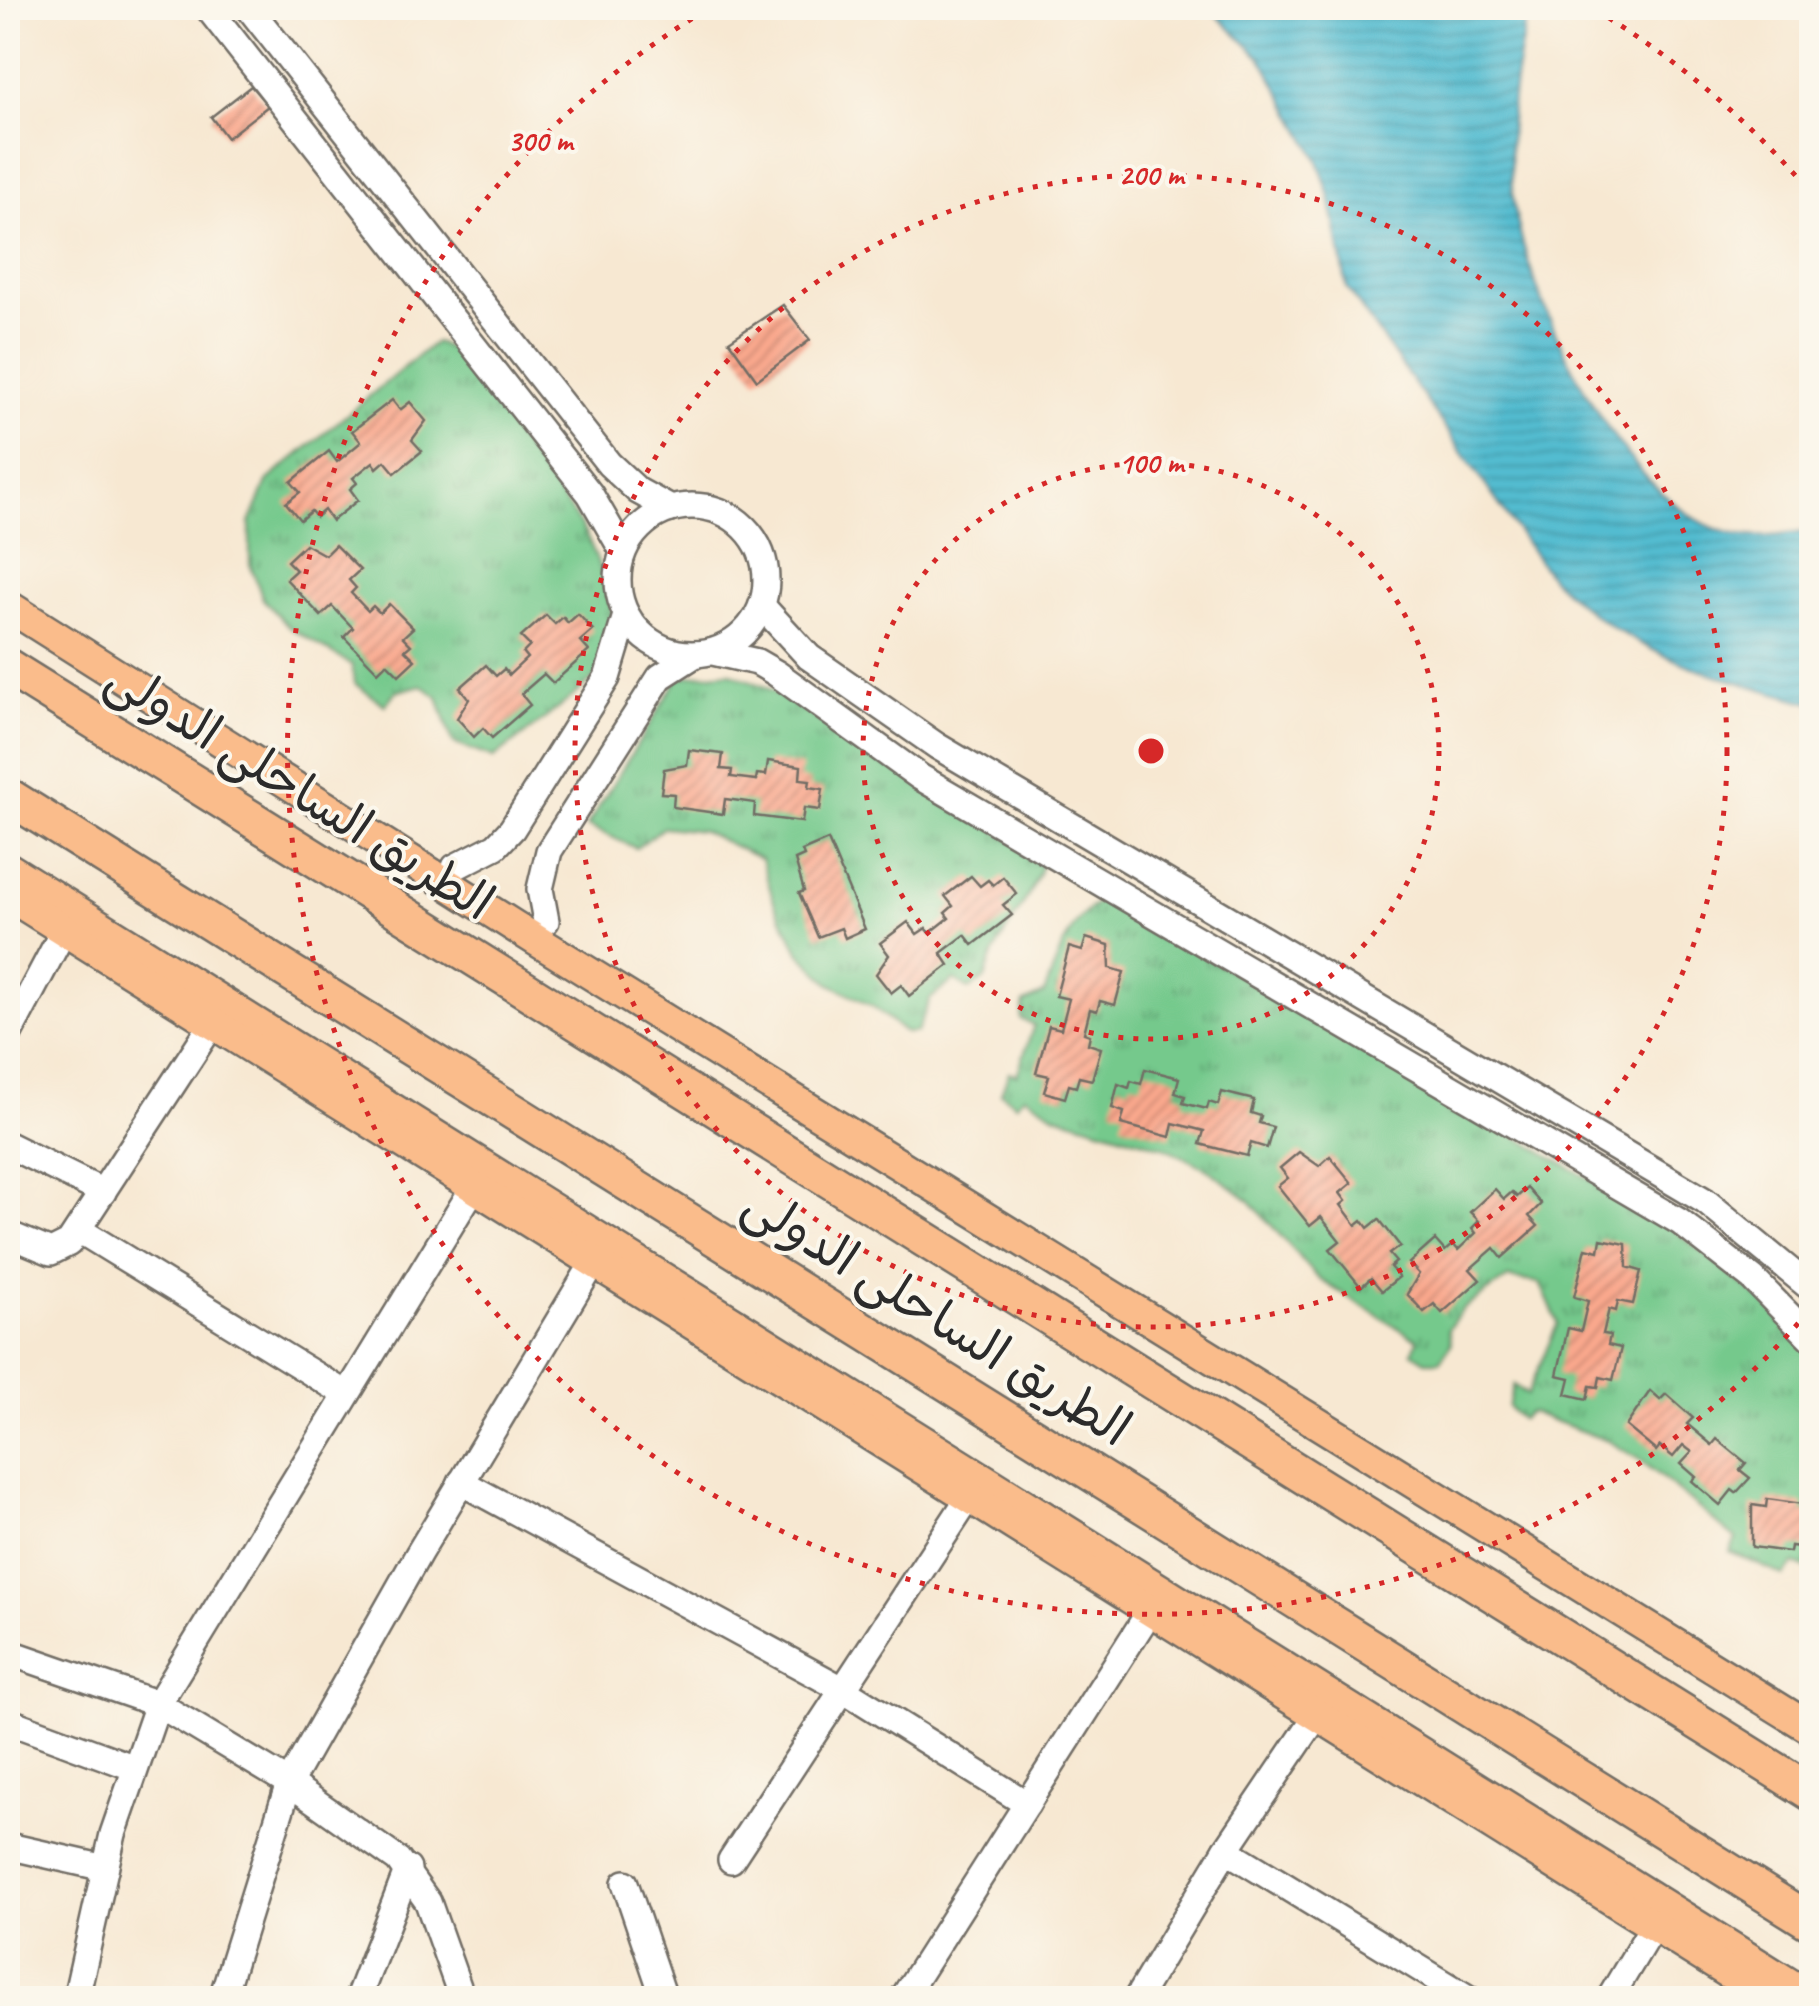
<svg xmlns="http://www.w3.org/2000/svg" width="1819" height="2006" font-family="Caveat,'Playpen Sans Arabic',sans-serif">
  <defs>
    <pattern id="grass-tufts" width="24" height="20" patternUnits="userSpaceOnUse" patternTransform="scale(2.5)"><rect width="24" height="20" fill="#75c98c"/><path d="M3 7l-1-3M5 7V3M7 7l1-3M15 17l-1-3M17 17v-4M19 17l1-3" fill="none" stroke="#60a373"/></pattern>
    <pattern id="water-rules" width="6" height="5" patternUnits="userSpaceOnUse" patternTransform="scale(2.5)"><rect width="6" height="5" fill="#53bcd0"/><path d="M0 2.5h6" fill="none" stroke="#4599a9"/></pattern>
    <pattern id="building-hatch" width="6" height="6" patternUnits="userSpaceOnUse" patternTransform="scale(2.5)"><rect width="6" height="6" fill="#faa88d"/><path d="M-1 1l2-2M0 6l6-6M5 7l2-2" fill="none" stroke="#cb8973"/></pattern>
  </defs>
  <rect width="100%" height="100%" fill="#fbf7ec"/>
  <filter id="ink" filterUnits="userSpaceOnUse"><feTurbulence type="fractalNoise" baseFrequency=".01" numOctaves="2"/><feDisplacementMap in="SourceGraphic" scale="20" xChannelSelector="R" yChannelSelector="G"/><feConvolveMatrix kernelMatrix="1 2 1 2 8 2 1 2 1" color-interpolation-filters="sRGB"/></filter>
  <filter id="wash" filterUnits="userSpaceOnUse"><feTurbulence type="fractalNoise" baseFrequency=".0048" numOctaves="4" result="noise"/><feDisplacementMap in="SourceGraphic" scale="40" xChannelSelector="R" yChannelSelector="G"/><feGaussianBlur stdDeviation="2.25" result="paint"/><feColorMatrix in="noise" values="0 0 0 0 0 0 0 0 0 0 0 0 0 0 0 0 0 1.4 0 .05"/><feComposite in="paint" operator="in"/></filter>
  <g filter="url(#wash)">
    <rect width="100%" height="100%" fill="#f7e8d2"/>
    <!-- grass -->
    <g fill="url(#grass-tufts)" stroke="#507a5c" stroke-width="2.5">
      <path d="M435 342 458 353 580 524C598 555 626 628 608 664 600 678 513 743 494 758L453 743 438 697 421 685 395 692 385 705 354 683 352 665 289 627 263 599 250 564V523L268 480Z"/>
      <path d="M729 672 766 687 1029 851 1042 865C1028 907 995 936 985 979L969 989 954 980 930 999 917 1032 905 1033 874 1007 829 983 800 953 775 905 761 859 703 831 664 827 636 848 587 826 679 677Z"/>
      <path d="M1105 898 1667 1224 1761 1299 1811 1352V1570L1794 1564 1784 1576 1730 1552 1736 1539 1642 1461 1608 1441 1530 1412 1521 1419 1508 1407 1514 1385 1527 1395 1558 1323 1540 1283 1508 1278 1463 1309 1448 1329 1451 1344 1440 1361H1426L1412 1352 1418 1340 1319 1279 1248 1199 1206 1168 1164 1147 1056 1115 1024 1095 1016 1104 1001 1093 1009 1072 1017 1075 1034 1025 1021 1019 1024 1003 1044 994C1058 957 1069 917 1105 898Z"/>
    </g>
    <!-- water -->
    <path fill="url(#water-rules)" stroke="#3f747e" stroke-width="2.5" d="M1209 8H1529C1515 68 1506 125 1512 188 1522 290 1618 497 1722 531 1753 541 1780 535 1811 531V703C1707 674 1630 655 1550 577L1347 288 1330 196 1317 158 1261 58Z"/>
    <g id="blocks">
      <!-- building -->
      <g fill="url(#building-hatch)">
        <path d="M251 86 268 106 227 138 211 117Z"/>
        <path d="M783 305 810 340 757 380 729 341Z"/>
        <path d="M392 400 400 410 410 402 426 421 412 440 422 451 395 473 385 461 377 468 373 462 353 478 357 483 350 489 358 500 332 521 324 510 316 517 311 511 300 520 286 503 300 492 291 482 329 451 337 462 361 442 352 431Z"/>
        <path d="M305 544 325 555 335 545 360 570 349 580 356 588 351 593 368 611 373 606 380 613 389 604 413 628 403 637 411 645 405 650 415 660 399 675 387 663 378 672 344 637 353 628 332 606 321 616 286 579 296 570 287 561Z"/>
        <path d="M578 614 593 630 580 641 589 651 553 683 544 674 521 694 530 705 492 738 483 728 474 737 457 718 469 699 460 688 486 665 496 676 504 669 509 675 527 658 523 653 530 646 521 637 546 615 555 624 563 617 568 623Z"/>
        <path d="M689 750 723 754 721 769 732 770 731 777 756 780 757 774 766 775 768 761 801 766 800 779 810 780 809 787 823 789 820 810 804 808 802 822 754 816 755 803 725 799 723 814 673 807 674 794 661 793 664 769 687 765Z"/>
        <path d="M828 840 865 929 845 938 841 928 818 937 799 893 804 891 795 860 804 856 802 851Z"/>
        <path d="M971 876 980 886 988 880 993 885 1003 877 1017 894 1003 905 1012 915 973 945 965 935 941 953 949 965 909 996 901 985 891 993 876 974 889 955 880 943 908 922 917 934 926 928 930 933 949 918 945 913 953 906 945 896Z"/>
        <path d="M1086 938 1109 945 1110 968 1124 972 1115 1005 1100 1001 1097 1011 1090 1009 1084 1033 1090 1035 1088 1044 1101 1048 1092 1080 1079 1077 1076 1087 1069 1085 1065 1098 1044 1092 1049 1076 1036 1073 1049 1026 1061 1029 1069 999 1056 996 1069 947 1082 951Z"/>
        <path d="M1145 1069 1179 1078 1175 1093 1185 1096 1183 1103 1207 1109 1209 1102 1218 1105 1222 1092 1254 1100 1251 1113 1261 1116 1259 1123 1273 1127 1267 1148 1251 1143 1247 1156 1200 1144 1204 1131 1173 1123 1170 1137 1121 1124 1124 1112 1112 1108 1118 1084 1129 1088 1131 1081 1141 1084Z"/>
        <path d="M1299 1152 1319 1166 1330 1156 1352 1183 1340 1193 1346 1201 1341 1205 1356 1225 1362 1220 1368 1228 1379 1219 1400 1246 1389 1254 1396 1262 1390 1267 1399 1277 1382 1291 1371 1278 1361 1287 1330 1249 1340 1241 1321 1217 1310 1226 1278 1186 1288 1178 1280 1168Z"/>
        <path d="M1527 1188 1541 1204 1529 1216 1538 1226 1502 1258 1494 1248 1470 1269 1480 1280 1442 1313 1434 1304 1424 1312 1407 1294 1419 1274 1409 1263 1435 1240 1445 1251 1453 1244 1458 1250 1476 1233 1472 1228 1479 1221 1470 1212 1495 1189 1504 1199 1512 1192 1517 1197Z"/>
        <path d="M1601 1239 1626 1244 1627 1267 1641 1271 1633 1304 1618 1301 1616 1311 1609 1309 1603 1334 1610 1335 1608 1345 1621 1348 1613 1380 1600 1377 1598 1387 1590 1386 1587 1399 1566 1394 1570 1378 1557 1375 1568 1328 1581 1331 1588 1301 1574 1297 1586 1248 1599 1251Z"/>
        <path d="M1650 1391 1660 1400 1666 1394 1693 1418 1687 1424 1712 1445 1717 1439 1746 1463 1740 1470 1750 1478 1736 1493 1732 1490 1720 1505 1692 1481 1696 1477 1681 1464 1692 1452 1688 1449 1683 1445 1673 1457 1660 1446 1656 1451 1626 1426Z"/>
        <path d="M1767 1499 1803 1504 1802 1512 1812 1514 1808 1548 1791 1546 1790 1552 1752 1547V1505L1766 1507Z"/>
      </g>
    </g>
  </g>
  <g filter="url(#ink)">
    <use href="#blocks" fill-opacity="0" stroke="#726d65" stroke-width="2.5"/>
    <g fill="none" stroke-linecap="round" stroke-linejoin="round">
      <defs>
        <g id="minor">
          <path d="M208 8 590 494 623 551"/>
          <path d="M249 8 609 464 638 491 671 509"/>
          <circle cx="692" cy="580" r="74"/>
          <path d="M762 606 809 657 937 746 1705 1201 1812 1289"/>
          <path d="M713 652 757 662 776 673 920 777 1680 1222 1753 1279 1812 1339"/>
          <path d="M455 867 496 846 512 829 607 678 626 615"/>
          <path d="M546 921 540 889 549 851 660 677 696 654"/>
          <path d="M8 1036 64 930"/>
          <path d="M8 1145 103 1192"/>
          <path d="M79 1230 346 1394"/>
          <path d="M8 1234 51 1252 69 1243 213 1023"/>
          <path d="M461 1482 846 1691 1027 1804"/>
          <path d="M8 1652 158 1704 289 1783 398 1860 428 1902 462 1998"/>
          <path d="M8 1721 135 1768"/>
          <path d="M8 1846 105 1868"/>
          <path d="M1226 1850 1468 1998"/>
          <path d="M731 1860 970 1496"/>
          <path d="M625 1883 664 1998"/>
          <path d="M76 1998 113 1834 158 1704 474 1187"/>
          <path d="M222 1998 289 1783 419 1553 594 1262"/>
          <path d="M358 1998 408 1869"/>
          <path d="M903 1998 1150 1611"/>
          <path d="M1137 1998 1226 1850 1317 1715"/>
          <path d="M1610 1998 1653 1926"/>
        </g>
        <g id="major">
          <path d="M8 606 536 940 1812 1729"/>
          <path d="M8 868 1812 1998"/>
          <path d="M8 895 1769 1998"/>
        </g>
        <g id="highway">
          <path d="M8 667 1812 1793"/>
          <path d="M8 796 1812 1923"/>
        </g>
      </defs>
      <!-- minor casing -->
      <use href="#minor" stroke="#726d65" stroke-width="30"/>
      <!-- major casing -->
      <use href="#major" stroke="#726d65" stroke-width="35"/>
      <!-- highway casing -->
      <use href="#highway" stroke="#726d65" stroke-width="40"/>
      <!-- minor -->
      <use href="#minor" stroke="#fff" stroke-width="25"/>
      <!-- major -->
      <use href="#major" stroke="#fabc8b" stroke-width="30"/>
      <!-- highway -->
      <use href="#highway" stroke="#fabc8b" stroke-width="35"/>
    </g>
  </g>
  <!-- distance rings -->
  <g fill="none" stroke="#d62828" stroke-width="5" stroke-dasharray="5 10">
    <circle cx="1151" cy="751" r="288"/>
    <circle cx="1151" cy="751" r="576"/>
    <path d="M1808 1312A864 864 0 1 1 706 10M1596 10A864 864 0 0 1 1808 190"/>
  </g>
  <g text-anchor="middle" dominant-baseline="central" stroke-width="8" stroke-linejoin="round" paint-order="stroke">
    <!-- street labels -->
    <g font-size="50" fill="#2b2b2b" stroke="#fbf7ec">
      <text transform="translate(300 790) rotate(32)">الطريق الساحلى الدولى</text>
      <text transform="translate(937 1316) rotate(32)">الطريق الساحلى الدولى</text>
    </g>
  </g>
  <circle cx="1151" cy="751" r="15" fill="#d62828" stroke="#fbf7ec" stroke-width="5"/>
  <g font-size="30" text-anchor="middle" font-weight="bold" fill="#d62828" stroke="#fbf7ec" stroke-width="8" stroke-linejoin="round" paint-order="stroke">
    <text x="540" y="151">300 m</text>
    <text x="1151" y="185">200 m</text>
    <text x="1151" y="473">100 m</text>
  </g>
  <!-- margin -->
  <rect width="1819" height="2006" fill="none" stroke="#fbf7ec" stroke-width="40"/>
</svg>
